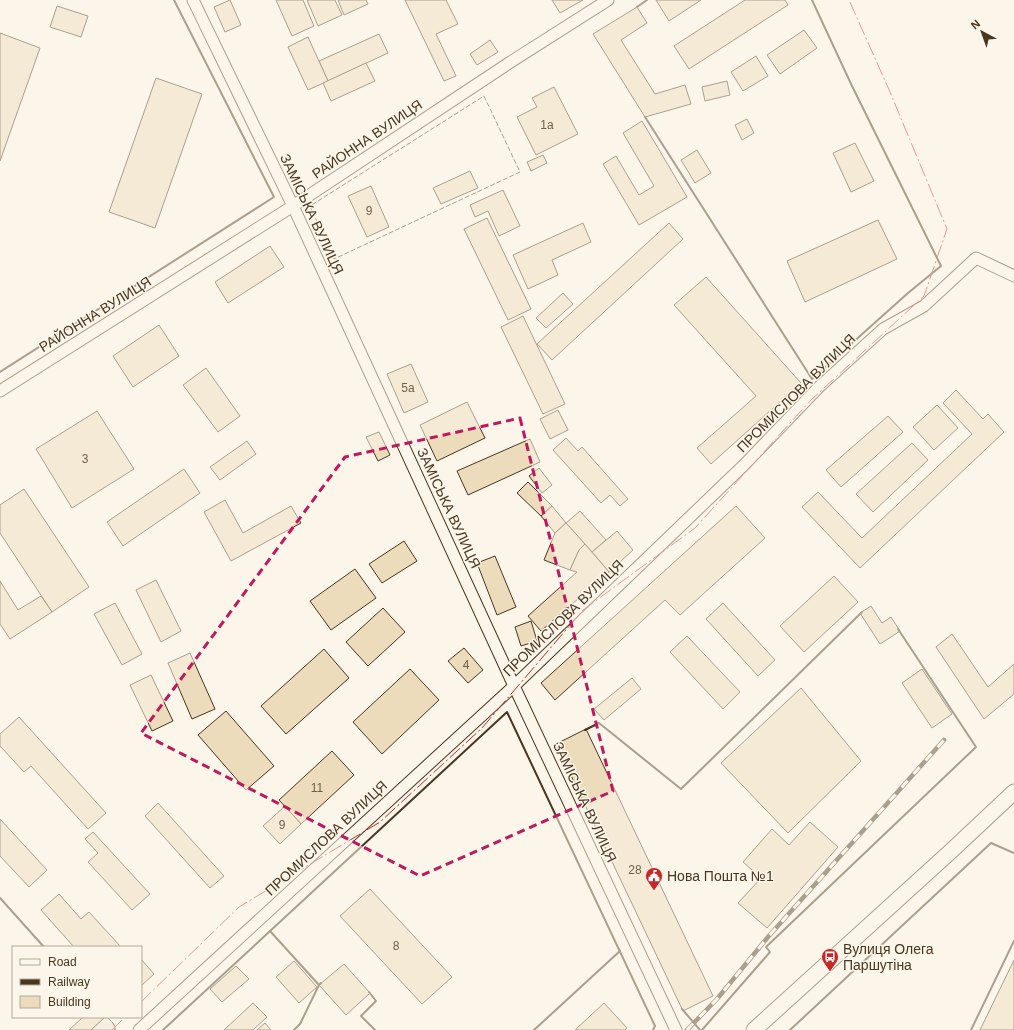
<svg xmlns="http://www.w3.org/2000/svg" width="1014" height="1030" font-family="Helvetica,sans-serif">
  <rect width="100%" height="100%" fill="#fbf6e9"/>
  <!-- parking -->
  <path fill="#ede7d9" stroke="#887966" d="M105 1017H107L113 1023 115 1028V1030H91Z"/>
  <!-- building -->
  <g fill="#ecdcbc" stroke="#4a3520">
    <path d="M230 0 241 25 225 32 214 7Z"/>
    <path d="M276 0H303L314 26 292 36Z"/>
    <path d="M307 0H335L342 15 318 26Z"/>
    <path d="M338 0H366L368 4 344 15Z"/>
    <path d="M405 0H446L458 24 436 34 456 76 444 81Z"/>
    <path d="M552 0H583L560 13Z"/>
    <path d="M656 0H701L669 21Z"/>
    <path d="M745 0H785L788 5 689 69 674 46Z"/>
    <path d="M57 6 88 16 81 37 50 27Z"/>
    <path d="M637 7 647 23 621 40 655 94 685 85 691 104 645 117 593 34Z"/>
    <path d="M804 30 817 48 780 74 767 55Z"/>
    <path d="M0 33 40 48 0 161Z"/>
    <path d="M379 34 388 53 328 81 319 61Z"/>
    <path d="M308 37 328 81 308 90 288 47Z"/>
    <path d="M490 40 498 52 477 65 470 54Z"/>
    <path d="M756 56 768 76 743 91 731 72Z"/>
    <path d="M366 63 375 81 331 101 323 83Z"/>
    <path d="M156 78 202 94 155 228 109 212Z"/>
    <path d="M727 81 730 95 705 101 702 87Z"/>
    <path d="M554 87 578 134 536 155 517 117 537 107 532 98Z"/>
    <path d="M747 119 754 133 742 140 735 125Z"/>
    <path d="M642 121 687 197 639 225 603 164 616 156 639 195 654 186 623 133Z"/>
    <path d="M855 143 874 181 851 192 833 153Z"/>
    <path d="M697 150 711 173 695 183 681 160Z"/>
    <path d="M543 155 547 163 531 171 527 162Z"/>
    <path d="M470 171 478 188 441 204 433 188Z"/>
    <path d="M371 186 389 227 367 237 348 196Z"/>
    <path d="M503 190 520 226 499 236 488 211 475 217 470 205Z"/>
    <path d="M487 218 531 309 508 320 464 229Z"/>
    <path d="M878 220 897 259 805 302 787 261Z"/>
    <path d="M583 223 591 242 552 260 558 275 528 289 513 255Z"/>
    <path d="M669 223 683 239 552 360 537 344Z"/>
    <path d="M270 246 284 267 228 303 215 282Z"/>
    <path d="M706 277 801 383 711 464 697 448 756 396 674 305Z"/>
    <path d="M563 293 573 304 546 328 536 318Z"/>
    <path d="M523 316 565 404 543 414 501 327Z"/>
    <path d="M159 325 179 356 133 387 113 356Z"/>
    <path d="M411 364 428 402 404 413 387 374Z"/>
    <path d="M206 368 240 416 218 432 183 385Z"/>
    <path d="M956 390 983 419 988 414 1004 432 860 568 802 507 818 492 862 538 972 434 943 403Z"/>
    <path d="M467 402 485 438 437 461 420 425Z"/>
    <path d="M937 405 958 428 934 450 913 427Z"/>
    <path d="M558 410 568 430 550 439 540 419Z"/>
    <path d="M97 411 134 469 72 508 36 449Z"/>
    <path d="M888 416 903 432 841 487 826 470Z"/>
    <path d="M379 432 390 455 378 461 366 437Z"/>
    <path d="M566 438 578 451 582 447 628 499 620 506 610 495 601 503 553 450Z"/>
    <path d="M530 439 540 462 468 495 457 471Z"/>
    <path d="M247 441 256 454 220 480 210 467Z"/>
    <path d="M912 443 928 460 873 512 856 494Z"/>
    <path d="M539 468 552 485 542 493 529 476Z"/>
    <path d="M184 469 200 493 123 546 107 522Z"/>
    <path d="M528 482 552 506 541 516 517 493Z"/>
    <path d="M24 489 89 587 52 612 0 533V505Z"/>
    <path d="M225 500 243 533 291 506 301 523 231 561 204 512Z"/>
    <path d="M552 506 566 523 555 533 541 516Z"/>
    <path d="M736 506 765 538 680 615 665 600 555 700 541 683Z"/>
    <path d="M580 511 606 540 592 552 566 523Z"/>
    <path d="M566 523 585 544 579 550 570 570 544 560 555 533Z"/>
    <path d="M617 531 633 550 609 572 592 552Z"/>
    <path d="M404 541 417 561 382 583 369 564Z"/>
    <path d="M585 544 609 572 541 631 528 616 577 572 570 570 579 550Z"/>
    <path d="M495 556 516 607 497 615 477 563Z"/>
    <path d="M355 569 376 598 331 630 310 601Z"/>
    <path d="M834 576 858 602 804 652 780 626Z"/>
    <path d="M156 580 181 631 161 642 136 590Z"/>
    <path d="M0 581 18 610 41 596 52 612 10 639 0 624Z"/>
    <path d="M115 603 142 654 122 665 94 614Z"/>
    <path d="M723 603 775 660 758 676 706 619Z"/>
    <path d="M871 606 882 623 891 617 900 631 880 644 860 613Z"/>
    <path d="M383 608 405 632 368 666 346 642Z"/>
    <path d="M531 621 537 641 521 646 515 627Z"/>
    <path d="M952 634 988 687 1014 664V694L984 719 936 647Z"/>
    <path d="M687 636 740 692 723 709 670 652Z"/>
    <path d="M464 648 483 670 468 683 448 661Z"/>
    <path d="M324 649 349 678 286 734 261 706Z"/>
    <path d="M190 653 215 709 192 719 168 663Z"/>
    <path d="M410 669 439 700 382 754 353 722Z"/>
    <path d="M922 669 952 714 932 728 902 683Z"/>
    <path d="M151 675 173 721 152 731 130 685Z"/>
    <path d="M632 678 641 689 604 720 594 709Z"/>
    <path d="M801 688 861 761 788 833 721 763Z"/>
    <path d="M226 711 274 766 246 790 198 735Z"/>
    <path d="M19 717 106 813 88 829 31 766 24 772 0 746V734Z"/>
    <path d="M586 729 713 996 683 1011 556 744Z"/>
    <path d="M332 751 354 775 301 824 279 800Z"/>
    <path d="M158 803 224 876 210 888 145 816Z"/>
    <path d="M285 806 301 824 280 844 263 826Z"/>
    <path d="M0 819 47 870 29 887 0 856Z"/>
    <path d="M810 822 838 847 767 928 738 903 761 878 743 862 772 829 789 845Z"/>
    <path d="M93 832 150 894 132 910 88 862 98 853 85 839Z"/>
    <path d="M370 889 452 977 422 1004 340 916Z"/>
    <path d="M59 894 81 919 89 912 121 947H74L41 910Z"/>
    <path d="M141 959 154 974 141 986Z"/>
    <path d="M1014 960V1030H980Z"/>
    <path d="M294 961 317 987 299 1003 276 977Z"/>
    <path d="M344 964 370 993 346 1015 319 985Z"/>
    <path d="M236 966 249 979 222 1002 210 989Z"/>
    <path d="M253 1003 267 1017 253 1030H224Z"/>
    <path d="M604 1003 627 1028 625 1030H575Z"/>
    <path d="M83 1017H105L91 1030H69Z"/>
    <path d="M265 1023 271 1030H257Z"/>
  </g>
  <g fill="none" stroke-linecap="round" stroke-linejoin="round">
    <defs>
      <g id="street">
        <path d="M193 0 293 206 514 686 676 1030"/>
        <path d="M0 391 293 206 509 63 608 0"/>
        <path d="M139 1030 514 686 745 464 819 387 883 329 924 306 976 258 1014 276"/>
      </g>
      <path id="secondary" d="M754 1030 950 852 1014 792"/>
    </defs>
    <!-- street casing -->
    <use href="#street" stroke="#4a3520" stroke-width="13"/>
    <!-- secondary casing -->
    <use href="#secondary" stroke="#4a3520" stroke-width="17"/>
    <!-- street -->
    <use href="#street" stroke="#fbf6e9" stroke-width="11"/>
    <!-- secondary -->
    <use href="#secondary" stroke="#fbf6e9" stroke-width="15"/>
    <defs>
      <path id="rail" d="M687 1030 717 999 768 937 944 740"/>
    </defs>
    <!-- rail casing -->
    <use href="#rail" stroke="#4a3520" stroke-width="4.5"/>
    <!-- rail -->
    <use href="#rail" stroke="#fbf6e9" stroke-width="3" stroke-dasharray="9" stroke-linecap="butt"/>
    <!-- fence -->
    <g stroke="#4a3520" stroke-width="1" stroke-dasharray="5 2" stroke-linecap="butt">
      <path d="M484 96 520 172 334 259 310 206Z"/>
      <path d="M107 1017C111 1021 116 1025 115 1030"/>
    </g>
    <!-- wall -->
    <g stroke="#4a3520" stroke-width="2">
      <path d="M637 7 647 0"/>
      <path d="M645 117 812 379 908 293 941 266 852 86 812 0"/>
      <path d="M0 372 274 197 174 0"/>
      <path d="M585 730 599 723 681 789 862 612"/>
      <path d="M0 898 44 947"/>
      <path d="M270 931 319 985"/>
      <path d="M369 992 376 1001 361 1016 375 1030"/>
      <path d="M682 1009 700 1030"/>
      <path d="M163 1030 507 712 655 1026 653 1030"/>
      <path d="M294 1030 300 1024 319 985 321 983"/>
      <path d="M534 1030 620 951"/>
      <path d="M702 1030 770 952 766 947 976 747 898 629"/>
      <path d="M790 1030 991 843 1014 853"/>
      <path d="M971 1030 1014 941"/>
    </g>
    <!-- power -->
    <g stroke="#c62828" stroke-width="1" stroke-dasharray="14 3 2 3" stroke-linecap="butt">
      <path d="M141 1002 239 907 380 822 482 728 583 610 695 528 811 400 924 296 947 229 890 92 849 0"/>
      <path d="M112 1030 125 1017"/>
    </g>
  </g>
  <!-- marked area -->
  <path d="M0 0H1014V1030H0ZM520 418 613 791 420 876 141 733 345 457Z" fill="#fbf6e9" fill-opacity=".55" fill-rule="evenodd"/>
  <path fill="none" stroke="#c2185b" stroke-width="3" stroke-dasharray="8 5" stroke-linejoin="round" d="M520 418 613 791 420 876 141 733 345 457Z"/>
  <!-- icons -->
  <defs>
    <symbol id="civic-pin" viewBox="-11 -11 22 30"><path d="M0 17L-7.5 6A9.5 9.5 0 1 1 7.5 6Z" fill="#c62828" stroke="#fbf6e9"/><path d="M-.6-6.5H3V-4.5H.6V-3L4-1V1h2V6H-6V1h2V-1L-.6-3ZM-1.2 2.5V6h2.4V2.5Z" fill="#fff"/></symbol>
    <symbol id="bus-pin" viewBox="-11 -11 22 30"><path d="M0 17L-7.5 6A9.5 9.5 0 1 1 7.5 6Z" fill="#c62828" stroke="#fbf6e9"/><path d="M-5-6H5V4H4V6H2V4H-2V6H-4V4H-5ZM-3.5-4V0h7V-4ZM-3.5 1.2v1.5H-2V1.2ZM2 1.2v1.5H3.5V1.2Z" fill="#fff"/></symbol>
  </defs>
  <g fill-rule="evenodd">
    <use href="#civic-pin" x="644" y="866" width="20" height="27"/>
    <use href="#bus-pin" x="820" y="947" width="20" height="27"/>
  </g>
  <g text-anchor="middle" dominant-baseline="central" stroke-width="3" stroke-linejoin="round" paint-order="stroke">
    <!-- number labels -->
    <g font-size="12" fill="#725f47">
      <text x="547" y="125">1а</text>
      <text x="369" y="211">9</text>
      <text x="408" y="388">5а</text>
      <text x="85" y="459">3</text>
      <text x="466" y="665">4</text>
      <text x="317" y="788">11</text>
      <text x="282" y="825">9</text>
      <text x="635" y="870">28</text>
      <text x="396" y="946">8</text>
    </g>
    <!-- street labels -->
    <g font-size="14" fill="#4a3520" stroke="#fbf6e9">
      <text transform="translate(367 139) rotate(-34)">РАЙОННА ВУЛИЦЯ</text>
      <text transform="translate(312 214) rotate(65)">ЗАМІСЬКА ВУЛИЦЯ</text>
      <text transform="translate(95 314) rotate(-32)">РАЙОННА ВУЛИЦЯ</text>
      <text transform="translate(796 393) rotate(-45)">ПРОМИСЛОВА ВУЛИЦЯ</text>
      <text transform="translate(449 508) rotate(65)">ЗАМІСЬКА ВУЛИЦЯ</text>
      <text transform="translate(563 618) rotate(-44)">ПРОМИСЛОВА ВУЛИЦЯ</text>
      <text transform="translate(585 802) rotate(65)">ЗАМІСЬКА ВУЛИЦЯ</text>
      <text transform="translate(326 838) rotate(-43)">ПРОМИСЛОВА ВУЛИЦЯ</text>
    </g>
    <!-- poi labels -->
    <g font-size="14" fill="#4a3520" stroke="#fbf6e9" text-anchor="start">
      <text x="667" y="876">Нова Пошта №1</text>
      <text x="843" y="949">Вулиця Олега<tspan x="843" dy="16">Паршутіна</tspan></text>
    </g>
  </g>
  <!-- legend -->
  <rect x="12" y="946" width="130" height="72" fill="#fbf6e9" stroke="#b4a999"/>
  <rect x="20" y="959" width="20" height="6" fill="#fbf6e9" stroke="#b4a999"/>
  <text x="48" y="966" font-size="12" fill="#4a3520">Road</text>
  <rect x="20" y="979" width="20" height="6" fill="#4a3520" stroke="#b4a999"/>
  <text x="48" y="986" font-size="12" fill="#4a3520">Railway</text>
  <rect x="20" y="996" width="20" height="12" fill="#ecdcbc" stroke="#b4a999"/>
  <text x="48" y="1006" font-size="12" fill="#4a3520">Building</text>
  <!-- north arrow -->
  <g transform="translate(982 32) rotate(319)" stroke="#fbf6e9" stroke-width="3" paint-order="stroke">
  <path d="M0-3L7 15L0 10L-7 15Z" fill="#4a3520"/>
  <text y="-6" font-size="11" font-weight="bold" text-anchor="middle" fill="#4a3520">N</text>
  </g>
</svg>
